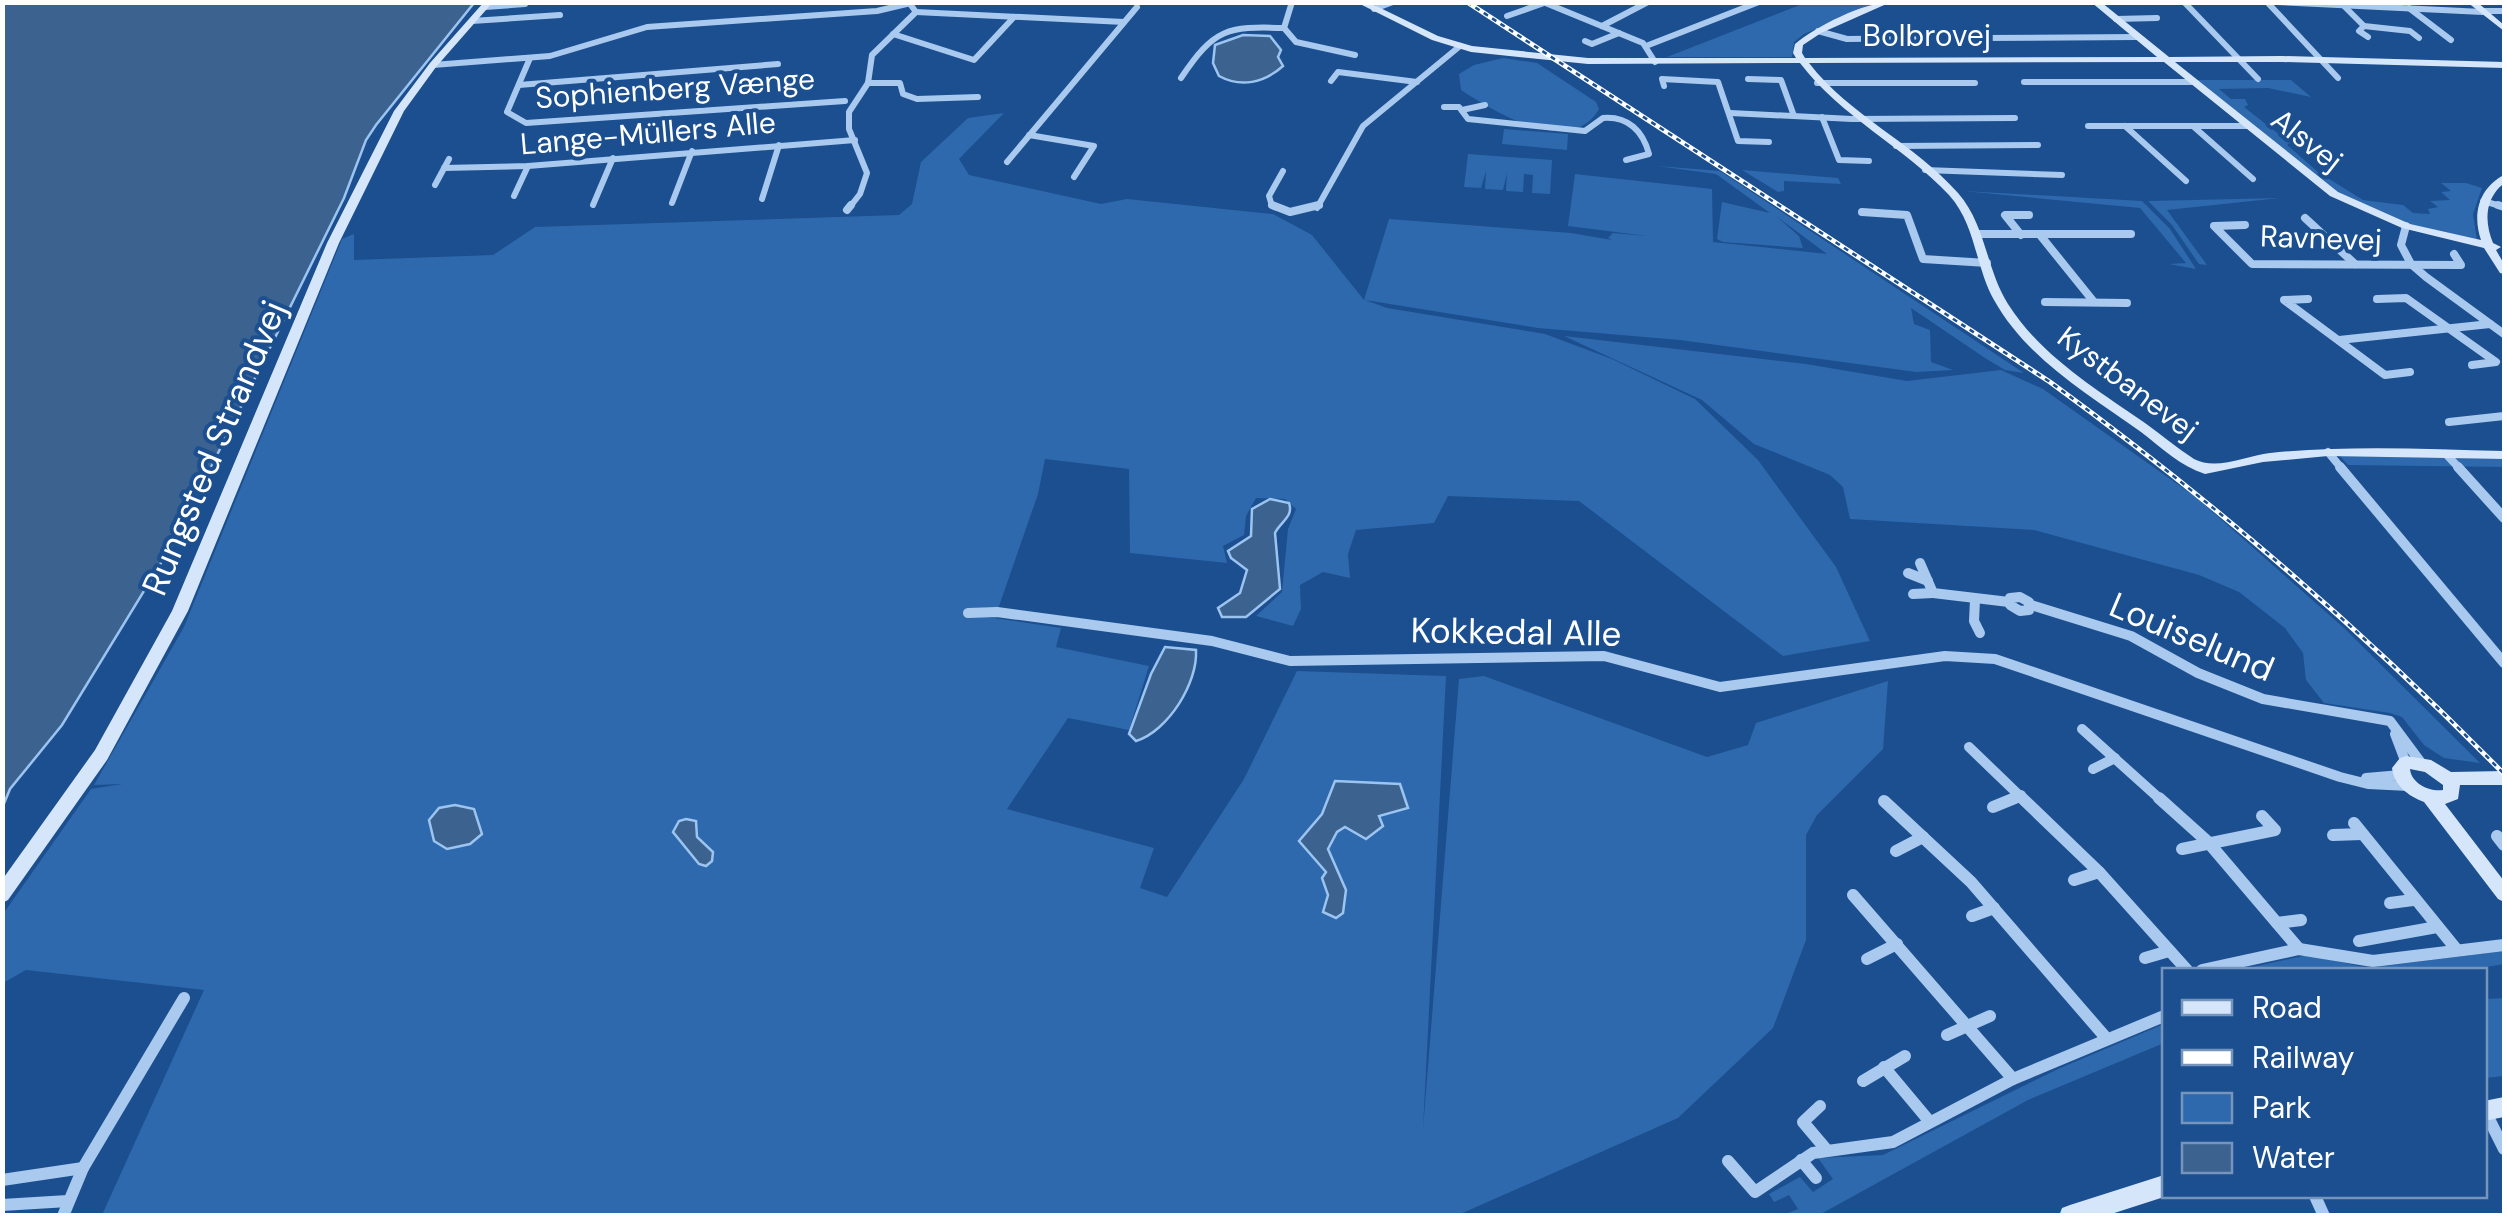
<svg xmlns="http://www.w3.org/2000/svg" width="2507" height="1218" font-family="'DM Sans',sans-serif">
  <rect width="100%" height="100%" fill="#1b4f8f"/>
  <!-- green -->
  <g fill="#2e69ad">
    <path d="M1805 3H1878L1804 34 1794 42 1792 57H1667Z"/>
    <path d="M1503 58 1537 63 1596 102 1599 109C1570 159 1493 111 1461 90L1459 74 1474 65Z"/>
    <path d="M2195 80H2291L2311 97 2268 88 2219 89 2231 99H2245L2248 105 2244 107 2290 143 2287 145 2318 172 2363 200 2403 205 2413 213 2430 214 2428 209 2438 207 2430 201 2450 200 2441 192 2451 191 2441 183H2466L2482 188 2473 214 2477 240 2400 222 2334 191Z"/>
    <path d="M1004 113 959 159 969 175 1101 204 1127 199 1273 214 1312 235 1364 300 1389 219 1571 233 1612 240 1608 238 1613 233 1647 236 1568 226 1575 174 1712 189 1713 242 1827 254 1776 216 1799 236 1803 248 1723 242 1717 239 1722 202 1770 213 1716 174 1657 166 1720 171 2024 373 2005 370 1985 358 1911 308 1914 324 1930 330 1931 362 1953 370 1916 372 1680 340 1538 328 1365 300 1387 308 1545 334 1612 359 1695 399 1758 460 1836 567 1870 641 1783 656 1579 501 1448 496 1434 523 1356 530 1348 554 1350 578 1323 572 1300 585 1301 609 1293 626 1256 616 1282 592 1288 529 1296 509 1285 499 1256 498 1246 516 1244 535 1223 546 1227 563 1130 553 1129 469 1045 459 1038 494 997 612 987 617 1061 628 1056 647 1149 666 1129 730 1068 718 1007 809 1154 848 1140 888 1167 897 1244 779 1297 671 1446 676 1423 1129 1459 679 1484 676 1707 757 1748 745 1756 723 1888 681 1883 749 1817 815 1806 835V940L1773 1028 1678 1118 1458 1215H102L204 990 26 970 3 983V914L91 789 122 784 94 785 184 627 342 239 354 234V260L493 255 535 227 899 215 912 204 921 162 968 118Z"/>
    <path d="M1504 129 1568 134 1567 150 1502 144Z"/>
    <path d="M1468 154 1552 160 1550 194 1532 193 1533 175 1524 174 1523 192 1506 191 1507 173 1503 190 1485 189 1486 171 1481 188 1464 187Z"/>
    <path d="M1742 170 1838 178 1841 184 1784 181V191L1778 192Z"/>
    <path d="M1963 191 2142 201 2170 229 2196 269 2169 264 2186 263 2140 208Z"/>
    <path d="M2280 198 2167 210 2207 265 2199 264 2172 225 2148 201Z"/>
    <path d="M1564 336 1806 364 1907 381 2001 370 2043 389 2197 498 2344 628 2480 763 2444 758 2424 745 2402 717 2390 713 2324 703 2306 680 2303 653 2285 628 2239 592 2199 575 2034 530 1850 519 1843 487 1830 475 1754 444 1702 400Z"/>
    <path d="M2340 456 2504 459V467L2348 465Z"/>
    <path d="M2504 951V964L2468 970H2238L2308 955 2368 968Z"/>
    <path d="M2504 998V1076L2485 1078V999Z"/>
    <path d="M2164 1024V1043L2028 1100 1819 1215H1783L1798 1209 1789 1195 1774 1202 1769 1194 1800 1177 1813 1192 1833 1179 1818 1158 1883 1155 2058 1069Z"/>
  </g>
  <!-- water -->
  <g fill="#3c6290" stroke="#9cc4f0" stroke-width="2.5">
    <path d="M3 2 474 3 376 125 366 140 344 198 174 542 62 725 10 789 3 806Z"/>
    <path d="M1243 35 1270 36 1281 50 1278 57 1283 66C1264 83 1241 88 1219 76L1213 63 1215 45Z"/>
    <path d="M1270 499 1289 503C1294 517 1280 522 1275 533L1280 589 1246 617H1222L1218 608 1240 593 1247 570 1231 558 1228 551 1251 536 1252 509Z"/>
    <path d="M1165 647 1196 650C1198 683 1168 731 1136 741L1129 734 1151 674Z"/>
    <path d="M1335 781 1400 784 1408 808 1379 816 1383 826 1366 839 1345 827 1337 832 1328 849 1346 890 1343 913 1336 918 1323 912 1328 895 1322 878 1326 872 1299 841 1322 814Z"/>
    <path d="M455 805 474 809 482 834 470 844 447 849 434 841 429 820 439 808Z"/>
    <path d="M686 819 696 821 697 837 713 852 712 861 706 866 699 864 673 832 679 821Z"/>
  </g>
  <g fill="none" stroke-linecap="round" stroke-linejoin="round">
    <!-- street-far3 -->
    <g stroke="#a9c9ee" stroke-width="6">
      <path d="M1543 2 1643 43 1655 62"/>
      <path d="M2184 2 2258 79"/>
      <path d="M2267 2 2338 78"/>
      <path d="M2277 2 2483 12"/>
      <path d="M2343 5 2364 26 2410 31 2419 38"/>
      <path d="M485 7 525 4"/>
      <path d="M2409 8 2451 40"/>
      <path d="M1374 9 1393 2"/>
      <path d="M2481 11H2504"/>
      <path d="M916 12 1124 22"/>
      <path d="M1507 16 1544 3"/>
      <path d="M2116 19 2157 18"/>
      <path d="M472 21 560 15"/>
      <path d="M1602 26 1648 2"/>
      <path d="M2364 26 2359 31 2368 37"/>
      <path d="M1284 28 1296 42 1355 55"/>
      <path d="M1818 31 1847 39 1936 38"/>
      <path d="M893 34 974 60 1014 17"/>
      <path d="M1983 38 2138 37"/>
      <path d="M1585 41 1592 44 1619 33"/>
      <path d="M1646 46 1759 2"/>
      <path d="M530 58 507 112 526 123 845 101"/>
      <path d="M433 65 550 56 647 27 877 11 915 2"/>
      <path d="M1181 78C1214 29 1226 26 1284 28L1292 2"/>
      <path d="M1748 79 1781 80 1794 116"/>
      <path d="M1331 81 1338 72 1417 82"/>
      <path d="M2024 82H2193"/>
      <path d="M868 83H900L903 94 917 99 978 97"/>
      <path d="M1817 83H1975"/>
      <path d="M519 85 778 64"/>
      <path d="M1664 86 1662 79 1718 82 1738 141 1769 142"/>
      <path d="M1444 107H1459L1468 119 1585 131 1603 118C1628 116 1643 131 1649 154L1626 160"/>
      <path d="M1462 110 1485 105"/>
      <path d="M1730 113 1852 119 2015 118"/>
      <path d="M1822 117 1839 160 1869 161"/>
      <path d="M2088 126H2248"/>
      <path d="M2125 126 2186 181"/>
      <path d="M2194 127 2253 179"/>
      <path d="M1029 135 1094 146 1074 177"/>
      <path d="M1896 146 2038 145"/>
      <path d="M1007 162 1137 7"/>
      <path d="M444 168 528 166 855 140"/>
      <path d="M1925 170 2062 175"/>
      <path d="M435 185 449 159"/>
      <path d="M514 196 528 166"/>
      <path d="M762 199 779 145"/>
      <path d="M2483 201 2504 207"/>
      <path d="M672 203 692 151"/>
      <path d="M593 205 613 158"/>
      <path d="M849 208 860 194 867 173 849 129V112L868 83 872 55 916 12 910 4"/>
      <path d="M1277 208 1272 206 1269 196 1283 171"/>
      <path d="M1317 208 1363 126 1460 46"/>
    </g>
    <!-- street-far2 -->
    <g stroke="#a9c9ee" stroke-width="8">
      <path d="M1272 205 1290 212 1319 205"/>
      <path d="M2498 205 2504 207"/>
      <path d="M847 210 851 205"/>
      <path d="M1862 212 1907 215 1923 259 1987 263"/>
      <path d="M2305 218 2355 264"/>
      <path d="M2245 225 2214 226 2252 264 2461 265 2454 254"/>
      <path d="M2406 226 2401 245 2411 264 2426 277 2504 334"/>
      <path d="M1979 234H2131"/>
      <path d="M2021 235 2005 215H2029"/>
      <path d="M2040 235 2094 302"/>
      <path d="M2308 299 2284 300 2385 375 2410 372"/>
      <path d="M2377 299 2406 298 2496 362 2472 365"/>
      <path d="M2045 302 2127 303"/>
      <path d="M2339 340 2490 324"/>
      <path d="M2449 422 2504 416"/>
      <path d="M2328 452 2342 469"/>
      <path d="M2446 454 2460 469"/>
    </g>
    <!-- street-far1 -->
    <g stroke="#a9c9ee" stroke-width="10">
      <path d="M2340 467 2504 663"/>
      <path d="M2458 467 2504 518"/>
      <path d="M1920 563 1933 593 2009 602"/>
      <path d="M1908 573 1928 581"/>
      <path d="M1913 594 1933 593"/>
      <path d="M2020 597 2029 602V610L2020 611 2010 605V598Z"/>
      <path d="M1975 600 1974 621 1980 633"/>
      <path d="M2031 605 2131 636 2198 673 2263 699 2390 721 2422 764"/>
      <path d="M968 613 997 612 1212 641 1290 661 1604 656 1720 687 1945 656 1995 659 2340 777 2368 784 2409 786"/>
      <path d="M2082 729 2161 800"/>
      <path d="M2395 734 2406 763"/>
      <path d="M1969 747 2024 800"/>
      <path d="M2093 769 2115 758"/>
      <path d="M2366 778 2401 775"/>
      <path d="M2009 800 2021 795"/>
    </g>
    <!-- street -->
    <g stroke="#a9c9ee" stroke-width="12">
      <path d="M2022 798 2099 872 2187 970"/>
      <path d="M2159 798 2208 842 2299 949"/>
      <path d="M1884 801 1971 882 2107 1039"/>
      <path d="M1993 807 2015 798"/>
      <path d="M2354 823 2457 950"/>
      <path d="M2333 835 2362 834"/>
      <path d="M2497 836 2504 845"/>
      <path d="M2182 849 2275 830 2262 816"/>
      <path d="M1896 851 1923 837"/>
      <path d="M2074 880 2099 872"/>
      <path d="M1853 895 2013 1079"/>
      <path d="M2390 903 2413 900"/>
      <path d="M1972 916 1994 908"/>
      <path d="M2277 923 2301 920"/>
      <path d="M2359 941 2437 927"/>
      <path d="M2145 958 2169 951"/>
      <path d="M1867 959 1897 944"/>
      <path d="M2202 970 2299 949 2373 961 2504 945"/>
      <path d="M1947 1035 1990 1016"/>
      <path d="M1884 1067 1930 1122"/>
      <path d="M1863 1081 1905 1056"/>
      <path d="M1820 1106 1803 1122 1825 1148"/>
      <path d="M2485 1111 2504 1149"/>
      <path d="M1801 1160 1816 1178"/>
      <path d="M1728 1161 1755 1192 1813 1153 1893 1142 2013 1079 2164 1016"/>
      <path d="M2 1180 83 1168"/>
      <path d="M2315 1196 2324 1216"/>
      <path d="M2 1205 68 1201"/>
      <path d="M63 1216 83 1168 184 998"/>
    </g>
    <!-- secondary -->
    <g fill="#d6e6fa" fill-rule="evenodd">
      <path d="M484 2H493L436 67 404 111 339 243 188 611 107 760 8 900 2 903V880L95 750 172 611 327 243 394 111 430 63Z"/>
      <path d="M1356 2H1368L1438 36 1472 46 1588 58H1796L1793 53 1795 44C1815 27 1864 2 1891 2L1821 33 1803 45 1802 53 1805 58 2157 57 2091 2H2101L2169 57 2282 56 2504 62V68L2282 62H2175L2338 192 2410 224 2481 240C2472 214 2479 188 2504 175 2503 190 2506 179 2497 190 2484 206 2486 226 2493 243L2501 247 2496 250 2504 264V274L2500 273 2484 248 2402 228 2330 196 2164 62 1809 63C1850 116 1914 143 1958 193 1986 225 1986 269 2008 304 2041 356 2096 389 2145 423 2162 435 2177 448 2194 459 2216 471 2246 456 2270 453 2348 445 2426 449 2504 451V459L2328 456 2263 462 2205 474C2180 466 2162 448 2141 432 2088 394 2027 359 1994 300 1975 266 1976 225 1949 195 1903 146 1841 117 1800 63L1588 64 1471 52 1432 40Z"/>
      <path d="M2467 2H2477L2504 25V31Z"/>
      <path d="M2406 756 2431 760 2451 772 2504 771V785H2460L2458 799 2445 804 2504 881V902L2498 899 2424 802C2408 796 2394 785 2392 768L2400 758ZM2410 769 2425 772 2443 785V790C2429 792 2411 783 2410 769Z"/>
      <path d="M2504 1097V1117L2484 1121V1101Z"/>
      <path d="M2164 1175V1196H2167L2164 1197 2105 1216H2059L2062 1208 2070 1205Z"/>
    </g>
    <defs>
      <path id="rail" d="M1467 2 2050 382C2213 501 2363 630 2504 774"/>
    </defs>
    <!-- rail casing -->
    <use href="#rail" stroke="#fff" stroke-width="5"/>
    <!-- rail -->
    <use href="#rail" stroke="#1b4f8f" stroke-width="2.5" stroke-dasharray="5" stroke-linecap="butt"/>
  </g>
  <g text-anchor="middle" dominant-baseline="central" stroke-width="8" stroke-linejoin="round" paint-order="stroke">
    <!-- far-street labels -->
    <g font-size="30" fill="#fff" stroke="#1b4f8f">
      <text x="1927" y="35">Bolbrovej</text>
      <text transform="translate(675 88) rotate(-4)">Sophienberg Vænge</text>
      <text transform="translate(648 133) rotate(-5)">Lange-Müllers Alle</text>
      <text transform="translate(2307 140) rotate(38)">Alsvej</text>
      <text transform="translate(2321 238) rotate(2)">Ravnevej</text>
      <text transform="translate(2128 383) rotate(37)">Kystbanevej</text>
    </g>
    <!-- street labels -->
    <g font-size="35" fill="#fff" stroke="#1b4f8f">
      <text transform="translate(214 448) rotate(-67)">Rungsted Strandvej</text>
      <text transform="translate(1516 632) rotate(1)">Kokkedal Alle</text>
      <text transform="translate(2192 637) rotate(23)">Louiselund</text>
    </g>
  </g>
  <!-- border -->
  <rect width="2507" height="1218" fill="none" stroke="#ffffff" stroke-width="10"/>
  <!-- legend -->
  <rect x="2162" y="968" width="325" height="230" fill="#1b4f8f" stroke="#7695bc" stroke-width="2.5"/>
  <rect x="2182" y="1000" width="50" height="15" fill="#d6e6fa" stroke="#7695bc" stroke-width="2.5"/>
  <text x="2252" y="1018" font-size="30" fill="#ffffff">Road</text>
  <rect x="2182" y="1050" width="50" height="15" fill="#ffffff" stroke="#7695bc" stroke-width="2.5"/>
  <text x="2252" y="1068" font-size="30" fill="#ffffff">Railway</text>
  <rect x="2182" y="1093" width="50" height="30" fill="#2e69ad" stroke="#7695bc" stroke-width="2.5"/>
  <text x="2252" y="1118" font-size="30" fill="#ffffff">Park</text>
  <rect x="2182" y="1143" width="50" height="30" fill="#3c6290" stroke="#7695bc" stroke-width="2.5"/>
  <text x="2252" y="1168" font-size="30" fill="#ffffff">Water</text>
</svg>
